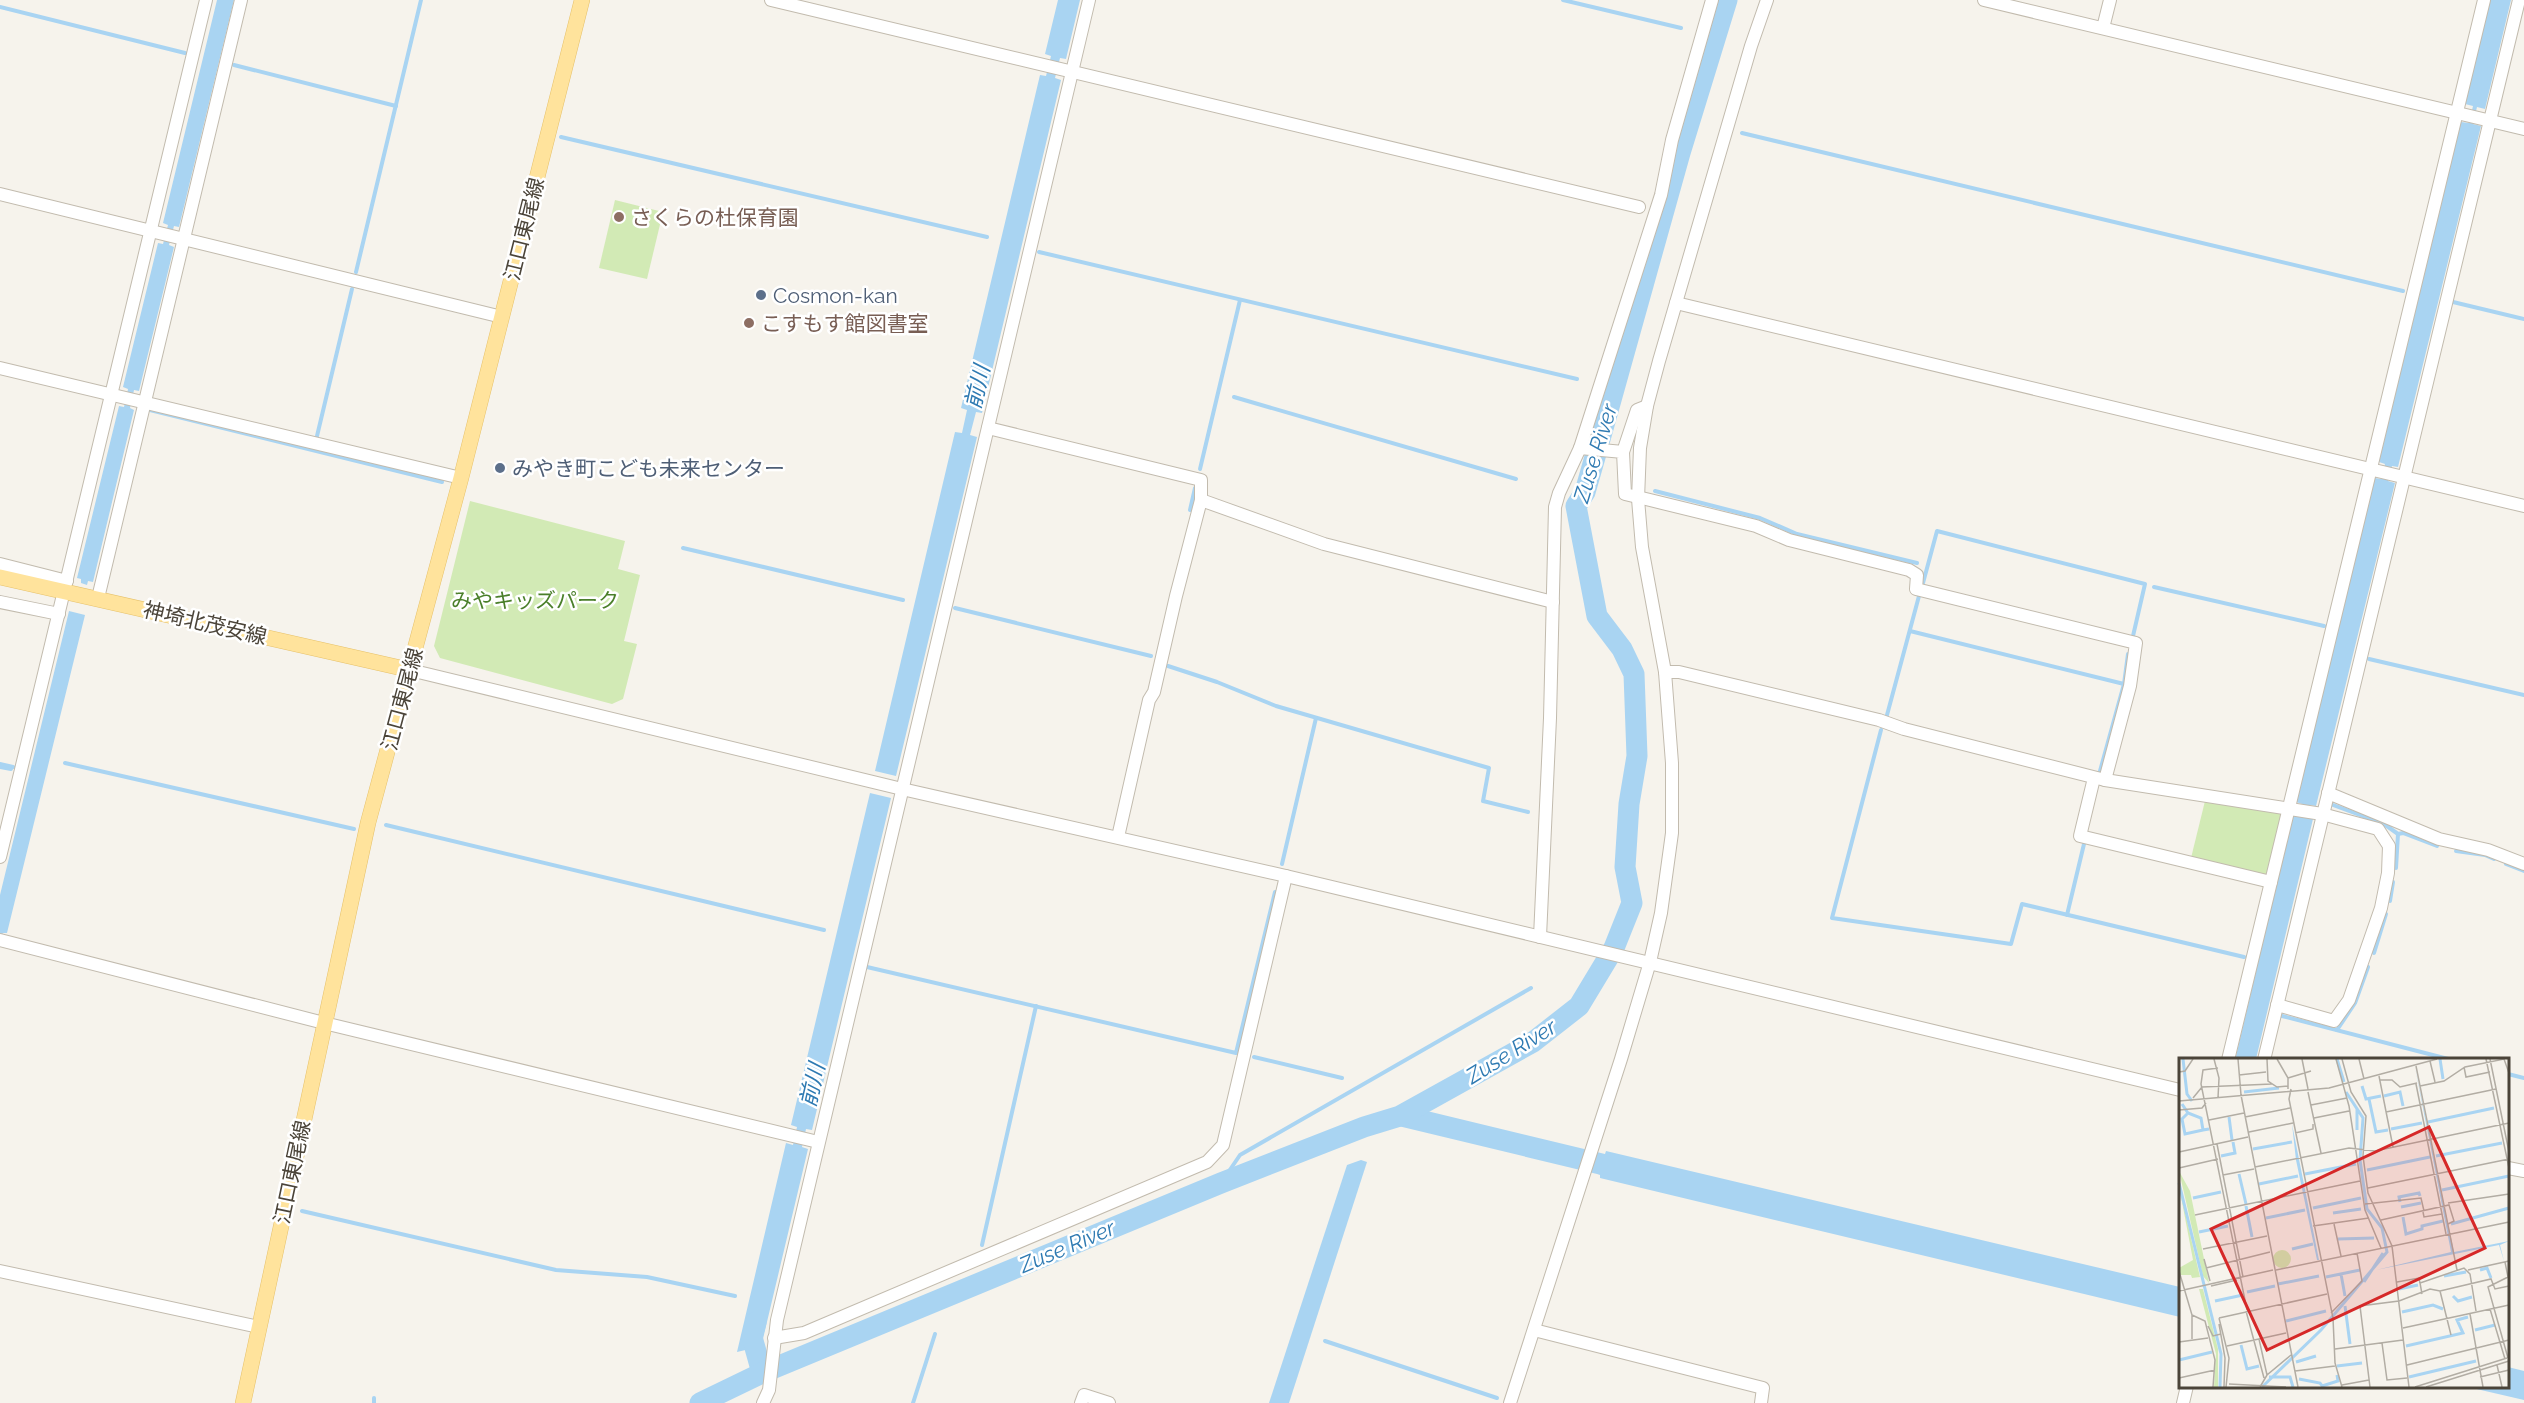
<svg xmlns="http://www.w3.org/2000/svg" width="2524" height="1403" font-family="Raleway,'Noto Sans JP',sans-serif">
  <rect width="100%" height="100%" fill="#f6f3ec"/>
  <!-- green -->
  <g fill="#d2eab5">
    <path d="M615 200 663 212 647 279 599 268Z"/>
    <path d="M470 501 625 541 618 569 640 575 624 641 637 644 623 699 612 704 440 658 434 646Z"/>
    <path d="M2205 801 2279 813 2283 816 2268 876 2191 858Z"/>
  </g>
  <!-- water -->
  <g fill="#a9d4f2">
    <path d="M217 0H234L179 227 174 226 169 245 174 247 139 391 134 390 130 408 134 410 93 582 88 581 87 585 81 583V579L77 578 119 406 124 407 128 389 123 387 158 243 163 244 168 225 163 223Z"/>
    <path d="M1058 0H1080L1066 59 1060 58 1055 78 1061 80 982 413 976 412 970 435 977 437 896 776 875 771 955 432 962 433 967 410 961 408 1040 75 1046 76 1051 56 1045 54Z"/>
    <path d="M2490 0H2511L2485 109 2477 107 2473 124 2481 126 2398 467 2392 466 2388 481 2395 483 2316 806 2310 805 2307 817 2313 819 2256 1059 2235 1060 2293 815 2299 816 2302 804 2296 802 2375 478 2381 479 2385 464 2379 462 2461 122 2469 123 2473 106 2465 104Z"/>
    <path d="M69 611 85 615 7 933H3L0 937V895Z"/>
    <path d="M870 793 891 798 812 1130 806 1129 802 1147 808 1149 762 1343 754 1348 737 1352 786 1143 793 1145 797 1127 791 1125Z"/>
    <path d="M1427 1111 1605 1154 1606 1151 2180 1287V1317L1600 1178V1175L1597 1174 1394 1125Z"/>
    <path d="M1361 1160 1367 1162 1289 1403H1269L1347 1165Z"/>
    <path d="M2508 1367 2524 1371V1400L2468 1387 2508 1386Z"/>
  </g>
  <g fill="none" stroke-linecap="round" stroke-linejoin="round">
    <!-- stream -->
    <g stroke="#a9d4f2" stroke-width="4">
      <path d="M1563 0 1681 28"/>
      <path d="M0 7 185 53"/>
      <path d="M234 65 396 106"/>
      <path d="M1742 133 2403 291"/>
      <path d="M561 137 987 237"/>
      <path d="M1039 252 1577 379"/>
      <path d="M356 272 421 0"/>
      <path d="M2453 302 2524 319"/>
      <path d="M1234 397 1516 479"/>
      <path d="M150 410 442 482"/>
      <path d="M317 436 352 289"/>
      <path d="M1200 469 1240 300"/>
      <path d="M1655 491 1760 518 1797 534 1917 563"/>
      <path d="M1190 510 1195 488"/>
      <path d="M683 548 903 600"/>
      <path d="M1923 583 1937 531 2145 584 2133 636"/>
      <path d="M2154 587 2324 626"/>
      <path d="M955 608 1151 656"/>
      <path d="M1910 631 2124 684"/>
      <path d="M2369 659 2524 695"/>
      <path d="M1168 666 1217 682 1276 706 1489 768 1483 801 1528 812"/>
      <path d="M1887 715 1919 596"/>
      <path d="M1881 730 1832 918 2011 944 2022 904 2244 957"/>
      <path d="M65 763 354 829"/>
      <path d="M0 764 13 767"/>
      <path d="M0 767 11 769"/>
      <path d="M2100 771 2124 684 2128 654"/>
      <path d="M2333 805 2384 824 2398 834 2396 868"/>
      <path d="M386 825 824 930"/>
      <path d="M2398 834 2403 833 2437 846"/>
      <path d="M2456 851 2485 855 2494 859"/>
      <path d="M1282 864 1316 718"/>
      <path d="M2506 864 2524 871"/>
      <path d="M2390 901 2393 882"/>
      <path d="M2067 915 2084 844"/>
      <path d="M2374 953 2386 914"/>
      <path d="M867 967 1236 1053 1275 892"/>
      <path d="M2282 1016 2452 1060"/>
      <path d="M2337 1030 2355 1003 2368 967"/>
      <path d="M1254 1057 1342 1078"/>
      <path d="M2508 1074 2524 1078"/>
      <path d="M1400 1116 1412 1119"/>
      <path d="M1221 1183 1240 1155 1531 988"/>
      <path d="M302 1211 556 1270 647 1277 735 1296"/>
      <path d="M982 1245 1036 1006"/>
      <path d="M1325 1341 1497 1398"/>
      <path d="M374 1403V1398"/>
      <path d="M913 1403 935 1334"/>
    </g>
    <!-- river -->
    <g stroke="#a9d4f2" stroke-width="21">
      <path d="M756 1322 752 1337 762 1373"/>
      <path d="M700 1403 762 1373 1221 1183 1364 1127 1400 1116 1533 1042 1579 1006 1614 948 1632 903 1625 867 1629 804 1637 756 1634 674 1622 649 1597 616 1576 506 1585 492 1595 457 1680 153 1727 0"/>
    </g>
    <defs>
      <g id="minor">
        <path d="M771 0 1639 207"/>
        <path d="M1984 0 2524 129"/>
        <path d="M2103 28 2110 0"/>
        <path d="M0 194 502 317"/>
        <path d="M1676 303 2524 506"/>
        <path d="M0 368 461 478"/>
        <path d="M988 428 1201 480V500L1176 596 1154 692 1149 700 1118 837"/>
        <path d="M1580 448 1623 452 1625 494 1650 500 1756 526 1789 540 1909 570 1917 575 1916 589 2136 643 2130 686 2105 780"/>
        <path d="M1623 452 1637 410 1647 406"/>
        <path d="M1201 500 1324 544 1553 602"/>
        <path d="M0 564 67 581"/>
        <path d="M98 598 241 0"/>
        <path d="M0 602 59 614"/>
        <path d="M410 670 902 789 1286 876 2180 1090"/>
        <path d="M1665 672H1679L1879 720 1904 729 2105 780 2322 814 2378 829 2389 846 2388 873 2381 908 2349 1000 2334 1021 2277 1005"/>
        <path d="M2094 778 2080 836 2271 882"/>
        <path d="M2328 793 2439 839 2488 850 2524 864"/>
        <path d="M0 857 206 0"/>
        <path d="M1540 937 1550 718 1555 507 1559 493 1580 448 1661 195 1672 140 1712 0"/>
        <path d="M0 940 324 1023 818 1142"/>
        <path d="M2228 1060 2484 0"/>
        <path d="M2264 1060 2519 0"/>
        <path d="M2508 1168 2524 1171"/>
        <path d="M0 1271 259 1327"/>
        <path d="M1534 1330 1763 1388 1761 1403"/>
        <path d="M774 1338 804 1333 1207 1162 1223 1145 1286 876"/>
        <path d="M763 1403 769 1390 777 1320 1089 0"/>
        <path d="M1081 1403 1084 1395 1109 1403"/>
        <path d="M1510 1403 1621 1059 1650 962 1661 913 1672 833V763L1665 672 1642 547 1638 499 1640 448 1647 406 1659 361 1751 46 1767 0"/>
        <path d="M2183 1403 2187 1386"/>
      </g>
      <g id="major">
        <path d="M0 577 410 670"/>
        <path d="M243 1403 368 823 461 478 582 0"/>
      </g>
    </defs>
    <!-- minor casing -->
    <use href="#minor" stroke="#c2bbae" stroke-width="14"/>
    <!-- major casing -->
    <use href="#major" stroke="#e6c16a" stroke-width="16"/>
    <!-- minor -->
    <use href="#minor" stroke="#fff" stroke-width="12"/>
    <!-- major -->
    <use href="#major" stroke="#ffe39c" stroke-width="15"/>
  </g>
  <!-- markers -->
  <g fill="#8d6e63" stroke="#fff" stroke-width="2">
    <circle cx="619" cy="217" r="6"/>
    <circle cx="749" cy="323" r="6"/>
  </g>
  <g fill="#5c6f8a" stroke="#fff" stroke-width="2">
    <circle cx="761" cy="295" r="6"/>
    <circle cx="500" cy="468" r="6"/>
  </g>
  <g text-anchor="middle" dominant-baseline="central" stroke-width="5" stroke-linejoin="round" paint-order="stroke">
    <!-- education labels -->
    <g font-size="21" fill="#785e54" stroke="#fff" text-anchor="start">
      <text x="631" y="217">さくらの杜保育園</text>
      <text x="761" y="323">こすもす館図書室</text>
    </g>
    <!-- street labels -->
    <g font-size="21" fill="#4b4439" stroke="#fff">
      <text transform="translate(524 229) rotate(-76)">江口東尾線</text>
      <text transform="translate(205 623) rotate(13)">神埼北茂安線</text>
      <text transform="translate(402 699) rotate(-75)">江口東尾線</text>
      <text transform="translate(292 1172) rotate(-78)">江口東尾線</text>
    </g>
    <!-- service labels -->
    <g font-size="21" fill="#4e5e75" stroke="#fff" text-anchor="start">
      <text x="773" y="295">Cosmon-kan</text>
      <text x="512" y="468">みやき町こども未来センター</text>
    </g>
    <!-- park labels -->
    <g font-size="21" fill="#4a7f2a" stroke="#fff">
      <text x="535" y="600">みやキッズパーク</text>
    </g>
    <!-- water labels -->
    <g font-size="22" font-style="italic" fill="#2e7ab2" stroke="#fff">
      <text transform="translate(977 387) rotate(-77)">前川</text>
      <text transform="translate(1595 453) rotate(-73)">Zuse River</text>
      <text transform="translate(1511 1051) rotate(-32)">Zuse River</text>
      <text transform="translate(812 1085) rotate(-77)">前川</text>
      <text transform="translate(1067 1246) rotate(-23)">Zuse River</text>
    </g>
  </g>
  <!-- overview -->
  <g transform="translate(2179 1058)">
    <rect width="330" height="330" fill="#f6f3ec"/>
    <path d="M0 113 11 133 30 225 24 218ZM0 128 21 219 13 220 12 217H1L0 210 14 202ZM94 201a9 9 0 1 1 18 0a9 9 0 1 1-18 0ZM20 231H24L39 291V329H35L37 296Z" fill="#d2eab5"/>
    <path d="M236 9 275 194 330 183 321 187 325 203 320 187 197 212 272 194ZM113 66 140 202H138L117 102Z" fill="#a9d4f2"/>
    <path fill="none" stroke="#a9d4f2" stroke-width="3" d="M4 1 8 36 13 43M158 1 165 24M261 1 264 21M183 28 187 41 202 38M65 34 100 30M205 38 221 34 224 48M190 41 197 74 209 72M3 46 9 55 22 60 24 72 30 71M8 56 3 61 6 76 24 72M50 59 53 82M249 64 315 50M212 71 243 65M178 72V51M74 91 113 84M42 98 56 95 54 84M257 98 323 85M188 112 251 99M60 116 67 146M126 116 177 106M0 125 42 296 41 329M80 126 119 118M263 132 330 118M14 140 42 134M221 144 220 139 240 135 241 138M67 148 73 179M222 149 242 145M134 150 182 140M154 155 182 151M224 159 227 176 243 171V168L264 163M87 160 126 152M272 166 330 150M20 174 49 168M159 181 195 180M113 191 134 186M301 212 308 210 312 220M162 216 166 238M265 218 287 214M147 219 181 212M185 224 204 195M99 226 140 218M220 231 239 227M68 234 96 228M274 238 279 243 293 239M36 243 64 237M166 248 171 286M223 254 254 247 264 251M107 263 147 253M296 272 316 267M62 287 68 311 80 308M227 288 284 275 278 262 289 259M0 302 33 294M117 304 137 298M158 308 183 305M90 319H111L114 329M230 319 297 303M120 321 141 325 144 329M143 328 159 323 158 317M83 329 142 272 208 194 203 170 188 151 181 102 184 60 167 34"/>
    <path fill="none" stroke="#b2ada4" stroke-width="1.5" d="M35 1 40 20 39 40M59 1 62 37M88 1 89 23 98 29 109 28M98 1 109 20V31M123 1 129 31M157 1 170 48 186 152 202 190M163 1 172 34 187 58 184 98 189 135 213 188 230 329M180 1 185 21M307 1 330 110M311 1 330 94M251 3 256 24M237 8 278 212M285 9 287 19 311 14M39 10 24 12 22 26 68 252M0 14 6 13 14 1M60 17 87 14M200 18 214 89M109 20 132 13M201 22H213L221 29 238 25M237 26 267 176M241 28 265 23 286 9 325 1 330 15M112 31 110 41 154 260 156 305 163 329M129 34 142 95M62 37 119 329M14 40 23 29 93 26M0 43 150 30 258 1M132 47 168 40M0 52 23 50 27 45M207 54 317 31M66 59 111 50M135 60 170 53M30 62 65 55M70 74 114 65M116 75 134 71V66M38 86 64 219M0 94 69 79M76 109 170 90 196 93 330 65M0 110 39 101M44 117 75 111M189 130 330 101M269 145 330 136M186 146 242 140 245 153M244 154 245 159 263 156M16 157 181 123M202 162 270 147 275 163 269 166M155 166 162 198M134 168 190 160M24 191 88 178M25 201 31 223M326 204 329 219 309 229 329 300M27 210 91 194M97 212 330 164M289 212 330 203M0 213 13 257V281M218 224 240 220 241 225M32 228 58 222M0 233 94 212M261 233 272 277M243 236 241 225 285 210 291 216 297 253M311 251 326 301M67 253 85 320M152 255 183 223 178 195M291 256 304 329M13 257 26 263 36 302 34 329M40 260 148 236M40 260 50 300 47 329M40 266 46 300 45 329M29 268 34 278 42 276M224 270 330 247M80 281 88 317M0 284 29 280M203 285 208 322 228 320M48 288 107 275M156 291 224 282M228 307 330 282M318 307 323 329M116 313 156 308M301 319 330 312M0 320 36 312M50 326 107 329M163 327 190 322M81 329 88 317 112 297M191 329 181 248 220 243 251 231 261 233 312 221 316 231 330 228M236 329 328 300M247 329 330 303"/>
    <path fill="#d62828" fill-opacity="0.15" stroke="#d62828" stroke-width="3" d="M250 69 306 190 88 292 32 171Z"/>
    <rect width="330" height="330" fill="none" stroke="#4b4439" stroke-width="3"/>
  </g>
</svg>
